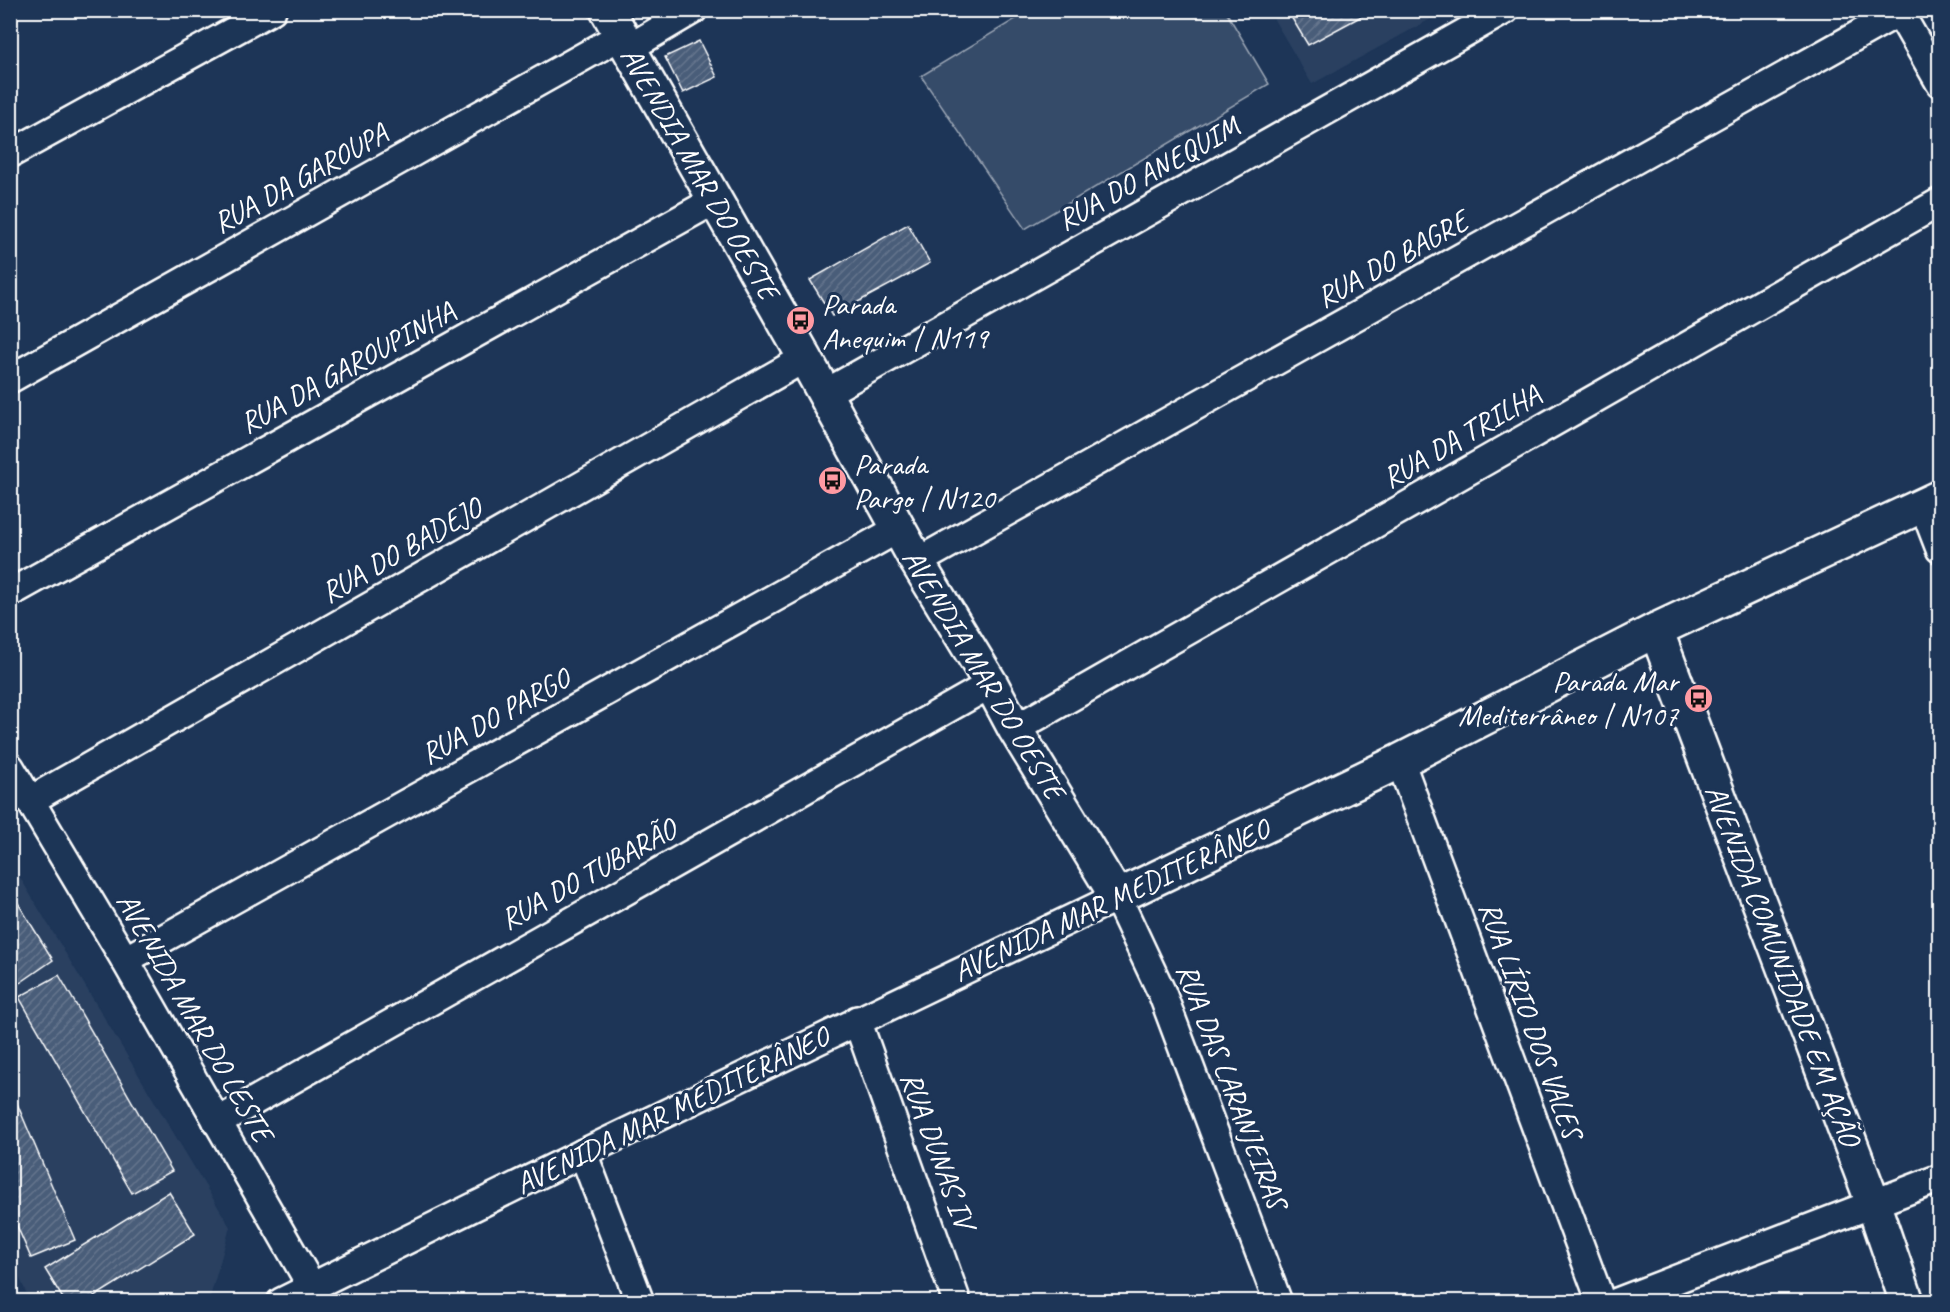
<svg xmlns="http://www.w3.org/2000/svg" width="1950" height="1312" font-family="Caveat,sans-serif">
  <defs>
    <pattern id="building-hatch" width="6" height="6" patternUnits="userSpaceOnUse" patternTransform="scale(1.5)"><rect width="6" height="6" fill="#4a5d79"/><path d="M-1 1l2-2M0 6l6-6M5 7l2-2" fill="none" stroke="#65758d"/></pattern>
  </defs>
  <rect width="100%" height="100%" fill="#1d3557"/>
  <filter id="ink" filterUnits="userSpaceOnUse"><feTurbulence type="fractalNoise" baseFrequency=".0167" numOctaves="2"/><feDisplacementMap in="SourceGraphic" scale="12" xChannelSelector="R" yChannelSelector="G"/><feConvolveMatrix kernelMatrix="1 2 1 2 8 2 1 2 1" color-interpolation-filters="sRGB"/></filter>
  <g filter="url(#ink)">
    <!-- built -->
    <g fill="#2a4161">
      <path d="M1269 11H1445L1312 84Z"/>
      <path d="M10 861 230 1227 209 1301H30L10 1256Z"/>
    </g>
    <!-- pitch -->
    <path fill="#364b69" stroke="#9aa5b4" stroke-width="1.5" d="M1225 10 1269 84 1025 229 921 76 1029 11Z"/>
    <!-- building -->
    <g fill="url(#building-hatch)" stroke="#fff" stroke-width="1.5">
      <path d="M1287 10H1373L1308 45Z"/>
      <path d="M699 41 717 77 683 93 665 57Z"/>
      <path d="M908 224 930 263 832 316 810 280Z"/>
      <path d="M10 890 53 960 14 987 10 981Z"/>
      <path d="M59 975 172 1171 132 1193 19 997Z"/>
      <path d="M10 1087 75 1240 31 1258 10 1210Z"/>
      <path d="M169 1192 195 1234 86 1302H65L45 1269Z"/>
    </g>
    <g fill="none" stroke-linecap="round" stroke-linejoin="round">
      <defs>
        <g id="minor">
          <path d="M1898 10 1940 83"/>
          <path d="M629 48 693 10"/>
          <path d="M10 154 272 10"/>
          <path d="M10 379 622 35"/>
          <path d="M824 394 1505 10"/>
          <path d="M1923 505 1940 549"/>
          <path d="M917 562 1899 12"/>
          <path d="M10 593 715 200"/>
          <path d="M1015 729 1940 202"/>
          <path d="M1400 761 1601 1302"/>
          <path d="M10 767 125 960 312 1287 318 1302"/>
          <path d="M31 800 805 358"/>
          <path d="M125 960 898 529"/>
          <path d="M857 1020 957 1302"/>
          <path d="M217 1122 991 684"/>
          <path d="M583 1153 640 1302"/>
          <path d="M281 1302 583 1153 1117 897 1162 993 1278 1302"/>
          <path d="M1617 1302 1940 1178"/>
        </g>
        <g id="tertiary">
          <path d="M607 10 805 358 917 562 991 684 1015 729 1117 897 1400 761 1656 630 1940 497"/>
          <path d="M1656 630 1873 1203 1907 1302"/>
        </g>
      </defs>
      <!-- minor casing -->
      <use href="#minor" stroke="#fff" stroke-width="32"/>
      <!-- tertiary casing -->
      <use href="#tertiary" stroke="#fff" stroke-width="38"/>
      <!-- minor -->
      <use href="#minor" stroke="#1d3557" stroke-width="27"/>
      <!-- tertiary -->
      <use href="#tertiary" stroke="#1d3557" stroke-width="33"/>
    </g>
  </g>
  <!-- icons -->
  <defs>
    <symbol id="bus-disc" viewBox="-11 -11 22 22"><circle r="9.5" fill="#ff9aa2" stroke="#1d3557"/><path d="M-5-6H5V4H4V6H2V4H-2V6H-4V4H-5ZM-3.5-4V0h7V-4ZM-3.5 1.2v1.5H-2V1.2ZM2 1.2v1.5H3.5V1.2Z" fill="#111"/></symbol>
  </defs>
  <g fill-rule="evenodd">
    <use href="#bus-disc" x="784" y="304" width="33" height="33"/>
    <use href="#bus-disc" x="816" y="464" width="33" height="33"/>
    <use href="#bus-disc" x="1682" y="682" width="33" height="33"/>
  </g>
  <g text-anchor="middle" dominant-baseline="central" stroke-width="6" stroke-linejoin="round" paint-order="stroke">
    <!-- street labels -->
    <g font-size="30" fill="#fff" stroke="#1d3557">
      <text transform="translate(700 173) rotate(60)">AVENDIA MAR DO OESTE</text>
      <text transform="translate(1148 173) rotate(-29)">RUA DO ANEQUIM</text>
      <text transform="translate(300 178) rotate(-29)">RUA DA GAROUPA</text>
      <text transform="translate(1392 259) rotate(-29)">RUA DO BAGRE</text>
      <text transform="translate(347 367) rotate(-29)">RUA DA GAROUPINHA</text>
      <text transform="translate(1461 436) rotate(-30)">RUA DA TRILHA</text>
      <text transform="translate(401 550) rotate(-30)">RUA DO BADEJO</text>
      <text transform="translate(984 674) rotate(59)">AVENDIA MAR DO OESTE</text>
      <text transform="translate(495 716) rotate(-29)">RUA DO PARGO</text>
      <text transform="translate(588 874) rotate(-29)">RUA DO TUBARÃO</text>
      <text transform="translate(1111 900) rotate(-25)">AVENIDA MAR MEDITERÂNEO</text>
      <text transform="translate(1783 965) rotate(69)">AVENIDA COMUNIDADE EM AÇÃO</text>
      <text transform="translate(195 1017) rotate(60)">AVENIDA MAR DO LESTE</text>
      <text transform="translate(1531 1020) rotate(70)">RUA LÍRIO DOS VALES</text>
      <text transform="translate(1232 1086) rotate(69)">RUA DAS LARANJEIRAS</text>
      <text transform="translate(672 1110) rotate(-26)">AVENIDA MAR MEDITERÂNEO</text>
      <text transform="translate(938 1150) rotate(70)">RUA DUNAS IV</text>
    </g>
    <!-- poi labels -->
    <g font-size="30" fill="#fff" stroke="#1d3557" text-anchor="start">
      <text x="822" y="304">Parada<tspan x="822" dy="34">Anequim | N119</tspan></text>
      <text x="854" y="464">Parada<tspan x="854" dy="34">Pargo | N120</tspan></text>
      <text x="1678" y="681" text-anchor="end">Parada Mar<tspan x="1678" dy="34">Mediterrâneo | N107</tspan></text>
    </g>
  </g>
  <!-- margin -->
  <rect width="1950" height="1312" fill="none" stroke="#1d3557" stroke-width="36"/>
  <rect x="18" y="18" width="1914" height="1276" fill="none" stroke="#fff" stroke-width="2" filter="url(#ink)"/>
</svg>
